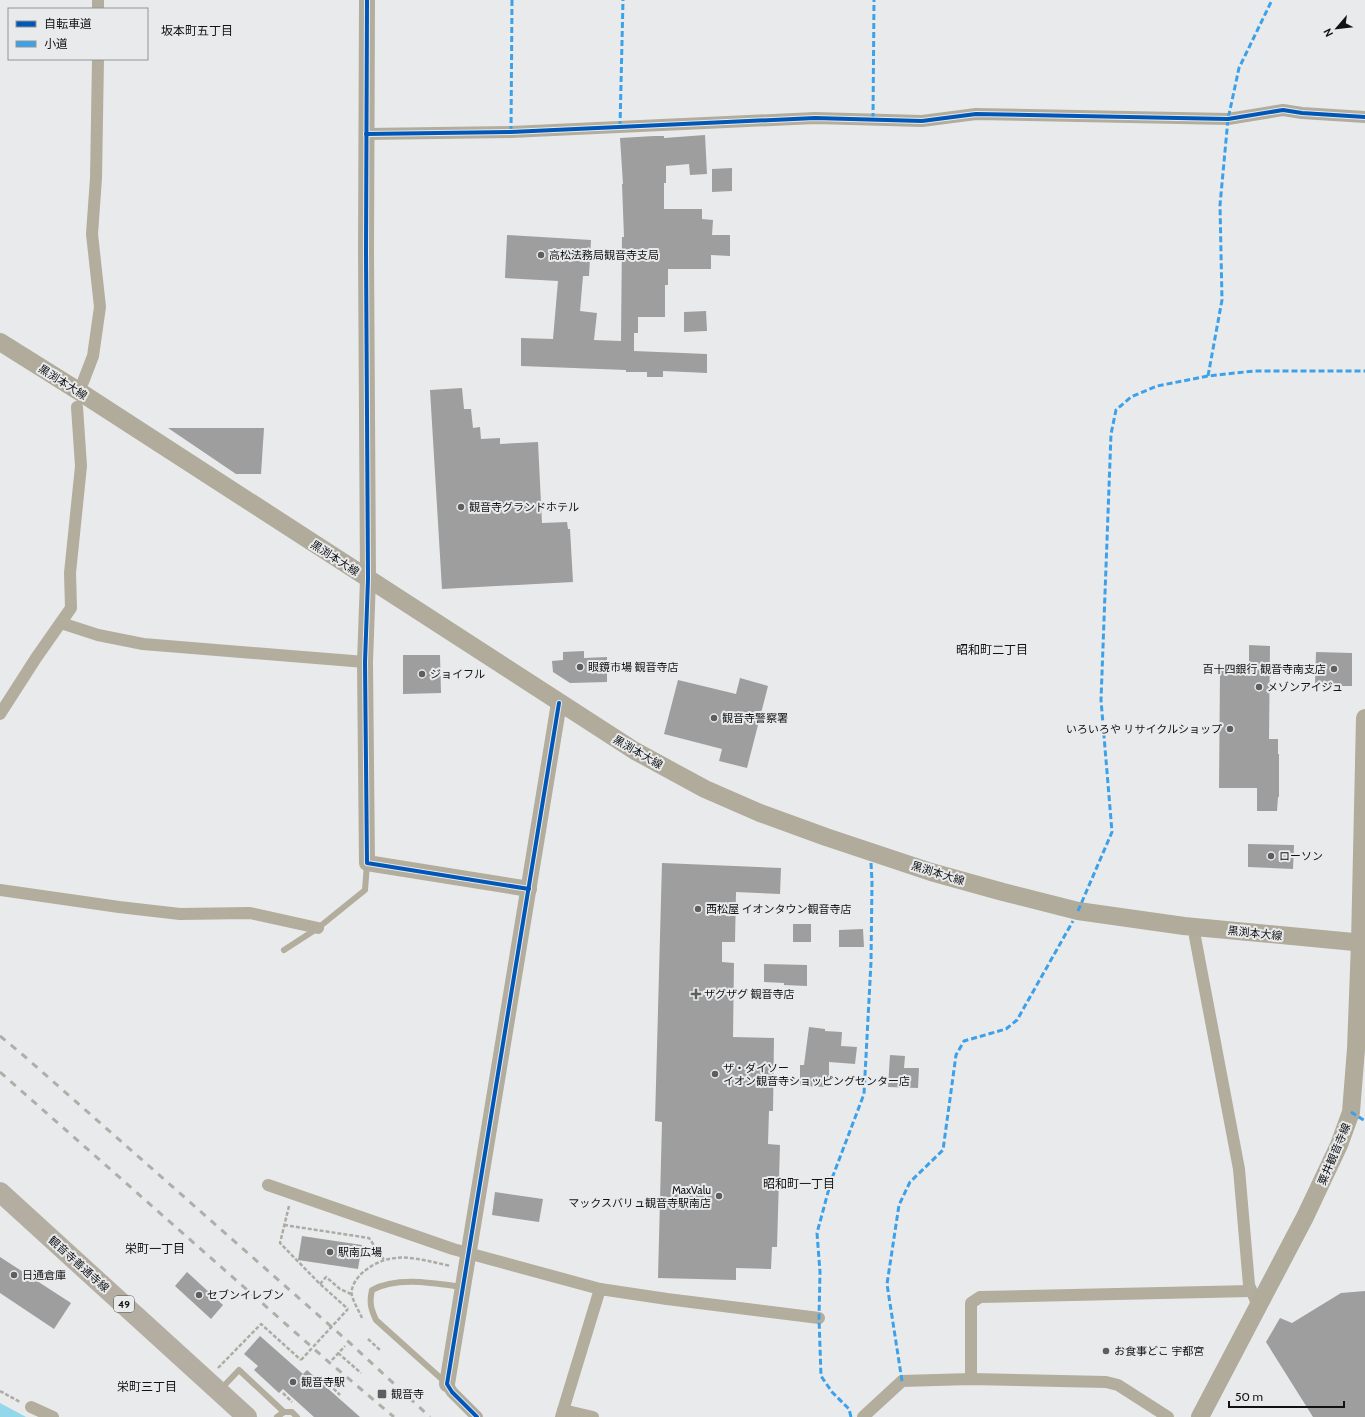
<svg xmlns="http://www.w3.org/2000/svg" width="1365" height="1417" font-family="Cabin,'Noto Sans JP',sans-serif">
  <rect width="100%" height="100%" fill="#e9eaeb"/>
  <!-- water -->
  <path fill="#92d7ea" d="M0 1403 26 1417H0Z"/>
  <!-- building -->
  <g fill="#9e9e9f">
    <path d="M705 135 707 174 690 175 689 164 666 166V183H664V209H702V219L713 220 712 235H730V256L711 255V269H668V285H665V317H638V333H634V351L707 354V373L663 371V377H647V372H626V370L521 366V338L553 339 558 281 505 278 507 235 591 240 589 276H583L580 311 597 313 594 340 621 341 622 237H624L622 184H623L620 138 654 136H664V138Z"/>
    <path d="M732 168V191L712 192V169Z"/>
    <path d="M706 311 707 331 684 332V312Z"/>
    <path d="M462 388 464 409H471L473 428 480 427 481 439 500 438V444L538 442 542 523 567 522 568 529H570L573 582 442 589 430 390Z"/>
    <path d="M168 428H264L261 474H236Z"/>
    <path d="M1249 645 1270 646 1269 739H1278V754H1279V797H1278L1277 811H1257V788H1219L1220 671H1249Z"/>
    <path d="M584 651V658L607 657V682L570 683 553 672 552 661 563 660V652Z"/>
    <path d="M1316 652 1352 653V686H1315Z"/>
    <path d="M403 655H440L441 693 403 694Z"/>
    <path d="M740 678 768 686 747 768 719 761 722 749 664 734 678 680 736 694Z"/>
    <path d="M1248 844 1294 845 1293 869 1248 867Z"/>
    <path d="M662 863 781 868 780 894 736 892 735 942H722V962L734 963 733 1037 774 1038 773 1111H769L768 1144 780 1145 777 1247H772L771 1269 736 1268V1280L658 1278 662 1122 655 1121Z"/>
    <rect x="793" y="924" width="18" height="18"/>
    <path d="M863 929 864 947H839V930Z"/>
    <path d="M764 964 807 965V986L784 985V983L764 982Z"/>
    <path d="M809 1027 825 1029V1031L842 1032 841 1046 857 1047 855 1064 829 1062V1087L800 1086V1065H804Z"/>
    <path d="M890 1055 905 1056 904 1068H919L918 1088 888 1087Z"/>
    <path d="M495 1192 543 1199 539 1222 492 1215Z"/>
    <path d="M302 1236 362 1245 358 1269 298 1260Z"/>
    <path d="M0 1257 71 1303 54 1329 0 1293Z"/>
    <path d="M187 1272 223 1305 211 1319 175 1286Z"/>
    <path d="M1365 1291V1417H1313L1266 1342 1280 1318 1292 1323 1341 1293Z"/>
    <path d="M260 1336 303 1374 307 1370 360 1417H314L283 1389 279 1393 254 1370 258 1366 244 1354Z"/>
  </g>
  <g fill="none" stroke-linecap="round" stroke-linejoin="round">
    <!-- path -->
    <g stroke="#aeaba4" stroke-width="2.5" stroke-dasharray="4 2" stroke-linecap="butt">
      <path d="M289 1206 280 1243 320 1284 348 1309"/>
      <path d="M284 1225 369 1238 384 1260"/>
      <path d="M320 1284 326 1277 340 1289 351 1294"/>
      <path d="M362 1318C359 1311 354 1303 352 1296 350 1288 356 1279 361 1274 390 1248 417 1259 451 1266"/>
      <path d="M368 1339 380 1350"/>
      <path d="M338 1353 361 1373"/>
      <path d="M332 1360 345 1346"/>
      <path d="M218 1368 261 1324 301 1360"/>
      <path d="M325 1386 328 1383 340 1395"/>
      <path d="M0 1391 20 1402"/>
      <path d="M283 1393 292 1402"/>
    </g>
    <!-- service -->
    <g stroke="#b3ad9e" stroke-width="6">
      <path d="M284 950 318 928 365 890 367 864"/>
      <path d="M445 1382 376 1320C371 1309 369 1303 372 1290 397 1276 434 1283 462 1287"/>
      <path d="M220 1390 239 1370 284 1412"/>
      <path d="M277 1417 284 1412H292L297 1417"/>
    </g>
    <!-- minor -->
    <g stroke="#b3ad9e" stroke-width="12">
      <path d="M98 9V0"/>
      <path d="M366 134 511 132 815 118 922 121 976 114 1228 119 1283 110 1302 113 1365 117"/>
      <path d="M83 382 93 356 100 307 92 234 96 178 98 59"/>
      <path d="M61 623 98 635 143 644 365 662"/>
      <path d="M0 714 36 658 71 608 70 573 81 466 77 407"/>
      <path d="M0 890 119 907 180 914 250 913 318 928"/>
      <path d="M1195 937 1239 1169 1249 1285 1258 1306"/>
      <path d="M268 1185 453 1249 600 1289 667 1299 819 1318"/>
      <path d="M971 1379V1303L980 1297 1251 1291"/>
      <path d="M447 1384 452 1392 477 1417"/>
      <path d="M31 1407 53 1417"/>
      <path d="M563 1410 593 1417"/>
      <path d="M561 1417 600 1289"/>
      <path d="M863 1417 902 1381 971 1379 1106 1382 1118 1385 1168 1417"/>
    </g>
    <!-- tertiary -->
    <g stroke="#b3ad9e" stroke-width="16">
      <path d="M367 0 366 252 368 579 365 662 367 863 529 889"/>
      <path d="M447 1384 559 703"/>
    </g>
    <!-- secondary -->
    <g stroke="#b0ab9b" stroke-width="18">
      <path d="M0 342 80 392 635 751 705 789 760 813 826 837 931 872 1003 892 1078 911 1184 926 1365 943"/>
      <path d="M1200 1417 1305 1217 1339 1145 1351 1112 1356 1049 1360 943 1365 718"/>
    </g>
    <!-- primary -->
    <path stroke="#b3aea1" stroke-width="20" d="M0 1192 247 1417"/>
    <!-- rail -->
    <g stroke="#b0aea8" stroke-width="3" stroke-dasharray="7 7" stroke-linecap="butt">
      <path d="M0 1036 23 1055 351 1344 430 1417"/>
      <path d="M0 1072 330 1363 394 1417"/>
    </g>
    <!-- path-bridge -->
    <path stroke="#aeaba4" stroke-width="2.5" stroke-dasharray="4 2" stroke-linecap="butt" d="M301 1360 348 1309"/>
    <!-- quiet -->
    <g stroke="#3da1ea" stroke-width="3" stroke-dasharray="6 3" stroke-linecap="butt">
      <path d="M873 119 874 0"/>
      <path d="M620 127 623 0"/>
      <path d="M511 132 512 0"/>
      <path d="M1208 376 1222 300 1220 205 1228 119 1239 68 1272 0"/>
      <path d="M1078 911 1112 832 1101 700 1111 434 1116 410 1131 397 1157 386 1208 376 1254 371H1365"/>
      <path d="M1351 1112 1365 1121"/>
      <path d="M902 1381 887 1284 899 1205 910 1182 943 1150 956 1055 964 1041 1006 1029 1017 1020 1073 921"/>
      <path d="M851 1417 849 1409 832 1392 821 1376 819 1318 820 1272 817 1233 831 1181 864 1094 871 962 872 881 871 863"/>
    </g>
    <defs>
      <g id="cycleway">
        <path d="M367 0 366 252 368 579 365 662 367 863 529 889"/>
        <path d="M366 134 511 132 815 118 922 121 976 114 1228 119 1283 110 1302 113 1365 117"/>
        <path d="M477 1417 452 1392 447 1384 559 703"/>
      </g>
    </defs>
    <!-- cycleway casing -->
    <use href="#cycleway" stroke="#e8eaec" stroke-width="6"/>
    <!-- cycleway -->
    <use href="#cycleway" stroke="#0057b8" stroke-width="4"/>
  </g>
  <!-- markers -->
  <g fill="#5d5e5f" stroke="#e8eaec" stroke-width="1.5">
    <circle cx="541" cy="255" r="4"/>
    <circle cx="461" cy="507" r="4"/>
    <circle cx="580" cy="667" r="4"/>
    <circle cx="1334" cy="669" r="4"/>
    <circle cx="422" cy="674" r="4"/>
    <circle cx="1259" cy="687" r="4"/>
    <circle cx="714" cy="718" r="4"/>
    <circle cx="1230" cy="729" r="4"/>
    <circle cx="1271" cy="856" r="4"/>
    <circle cx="698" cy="909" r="4"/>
    <path d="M694 988h4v4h4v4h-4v4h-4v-4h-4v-4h4z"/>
    <circle cx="715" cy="1074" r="4"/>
    <circle cx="719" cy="1196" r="4"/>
    <circle cx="330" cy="1252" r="4"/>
    <circle cx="14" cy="1275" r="4"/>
    <circle cx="199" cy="1295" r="4"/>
    <circle cx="1106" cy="1351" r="4"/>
    <circle cx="293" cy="1382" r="4"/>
    <rect x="377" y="1389" width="10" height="10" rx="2"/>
  </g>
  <g text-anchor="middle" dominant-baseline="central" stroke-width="4" stroke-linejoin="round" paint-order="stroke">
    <!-- shield labels -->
    <rect fill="#e8eaec" stroke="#525354" stroke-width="1" x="114" y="1296" width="20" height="16" rx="3"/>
    <g font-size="10" font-weight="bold" fill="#111213">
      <text x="124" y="1304">49</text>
    </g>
    <!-- poi labels -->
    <g font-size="11" fill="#111213" stroke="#e8eaec" text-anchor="start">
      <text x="549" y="255">高松法務局観音寺支局</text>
      <text x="469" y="507">観音寺グランドホテル</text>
      <text x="588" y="667">眼鏡市場 観音寺店</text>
      <text x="1326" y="669" text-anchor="end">百十四銀行 観音寺南支店</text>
      <text x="430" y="674">ジョイフル</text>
      <text x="1267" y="687">メゾンアイジュ</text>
      <text x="722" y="718">観音寺警察署</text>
      <text x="1222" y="729" text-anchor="end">いろいろや リサイクルショップ</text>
      <text x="1279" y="856">ローソン</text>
      <text x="706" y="909">西松屋 イオンタウン観音寺店</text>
      <text x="704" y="994">ザグザグ 観音寺店</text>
      <text x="723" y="1068">ザ・ダイソー<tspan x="723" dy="13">イオン観音寺ショッピングセンター店</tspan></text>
      <text x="711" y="1190" text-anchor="end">MaxValu<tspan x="711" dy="13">マックスバリュ観音寺駅南店</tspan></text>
      <text x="338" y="1252">駅南広場</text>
      <text x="22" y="1275">日通倉庫</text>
      <text x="207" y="1295">セブンイレブン</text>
      <text x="1114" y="1351">お食事どこ 宇都宮</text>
      <text x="301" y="1382">観音寺駅</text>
      <text x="391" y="1394">観音寺</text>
    </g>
    <!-- street labels -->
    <g font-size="11" fill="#111213" stroke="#e8eaec">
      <text transform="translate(63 382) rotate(32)">黒渕本大線</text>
      <text transform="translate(335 558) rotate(33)">黒渕本大線</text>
      <text transform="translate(638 752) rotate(30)">黒渕本大線</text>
      <text transform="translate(938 873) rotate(17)">黒渕本大線</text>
      <text transform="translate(1255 933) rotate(6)">黒渕本大線</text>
      <text transform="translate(1334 1154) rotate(-67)">粟井観音寺線</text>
      <text transform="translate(79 1264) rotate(42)">観音寺善通寺線</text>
    </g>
    <!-- neighbourhood labels -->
    <g font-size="12" fill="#111213" stroke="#e8eaec">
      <text x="197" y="30">坂本町五丁目</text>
      <text x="992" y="649">昭和町二丁目</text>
      <text x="799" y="1183">昭和町一丁目</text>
      <text x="155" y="1248">栄町一丁目</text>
      <text x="147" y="1386">栄町三丁目</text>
    </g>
  </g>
  <!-- legend -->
  <rect x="8" y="8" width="140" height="52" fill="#e8eaec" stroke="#929495"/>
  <rect x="16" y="21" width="20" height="6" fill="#0057b8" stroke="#929495"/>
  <text x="44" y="28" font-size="12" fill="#111213">自転車道</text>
  <rect x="16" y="41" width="20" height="6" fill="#3da1ea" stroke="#929495"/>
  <text x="44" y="48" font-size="12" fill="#111213">小道</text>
  <!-- north arrow -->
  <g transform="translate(1337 28) rotate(242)" stroke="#e8eaec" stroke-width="3" paint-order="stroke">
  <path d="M0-3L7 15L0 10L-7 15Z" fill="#111213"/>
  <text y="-6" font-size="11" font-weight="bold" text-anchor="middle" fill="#111213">N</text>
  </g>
  <!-- scale -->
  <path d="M1229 1401v6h115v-6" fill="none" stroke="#111213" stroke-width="2"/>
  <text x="1235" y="1401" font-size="12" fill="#111213" stroke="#e8eaec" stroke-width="3" paint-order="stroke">50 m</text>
</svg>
